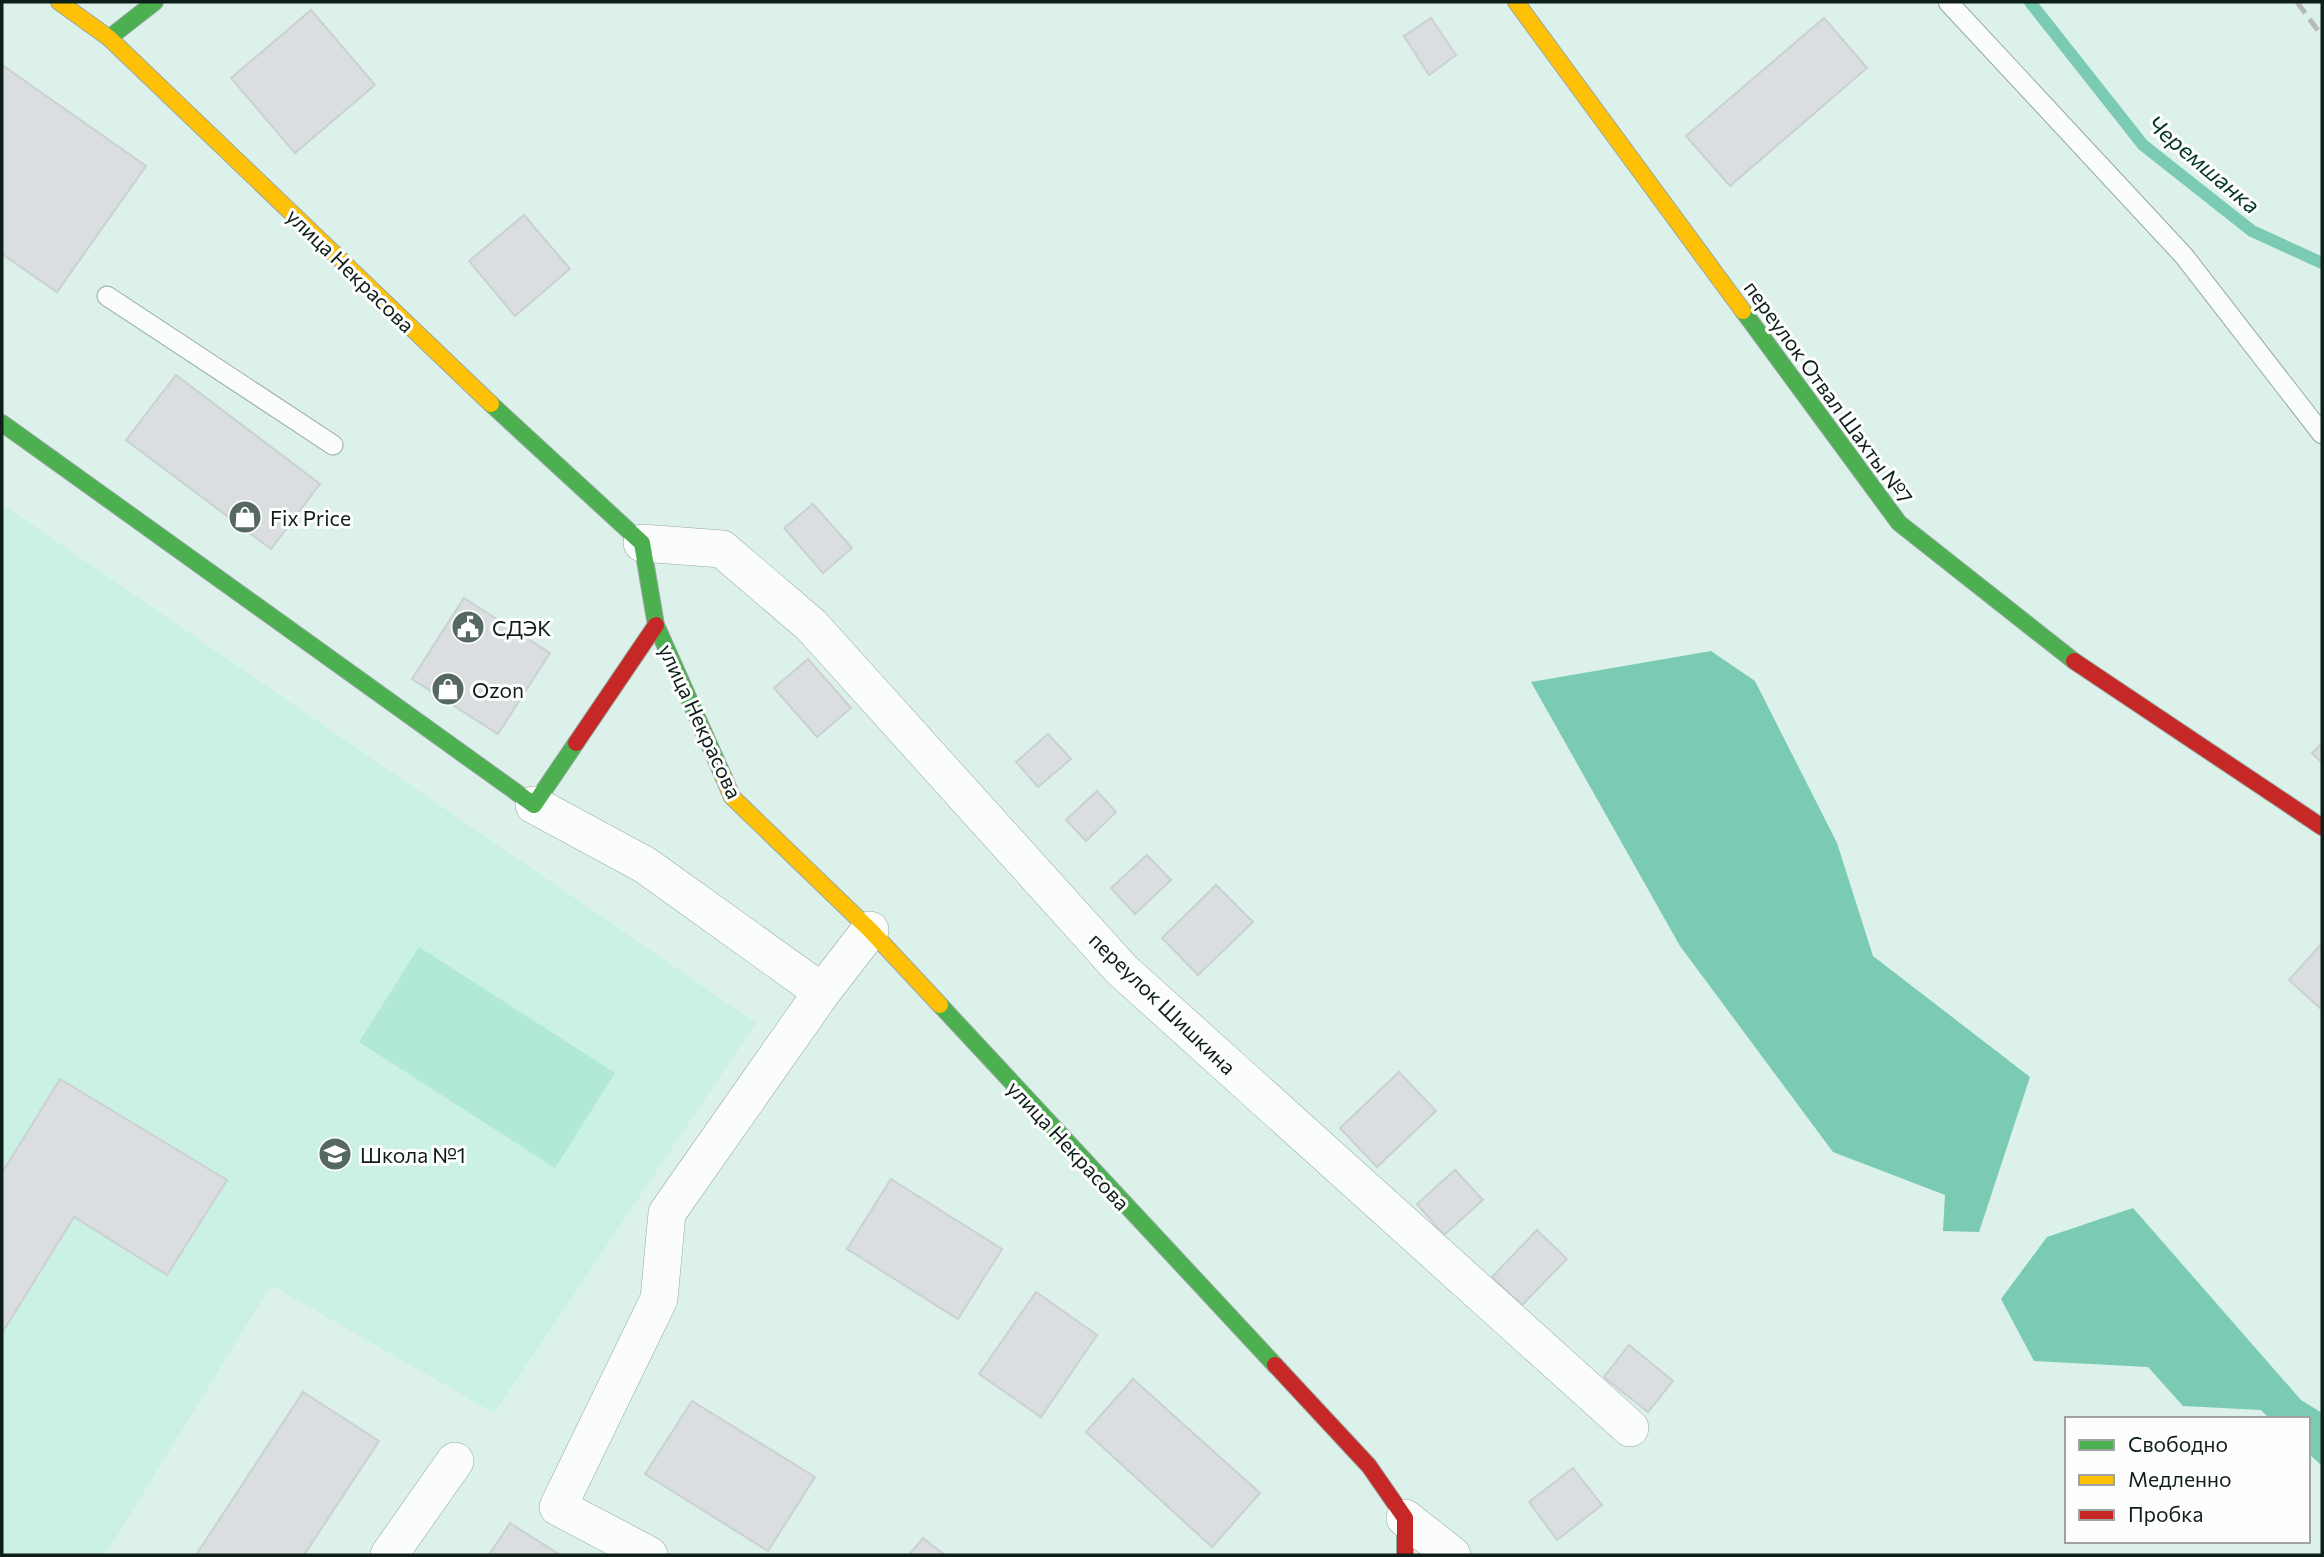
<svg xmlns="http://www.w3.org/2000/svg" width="2324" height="1557" font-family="Commissioner,sans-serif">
  <rect width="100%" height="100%" fill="#dbf1ea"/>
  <!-- built -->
  <path fill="#cbf1e4" d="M2 504 756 1023 494 1413 271 1285 105 1555H2Z"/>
  <!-- green -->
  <path fill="#b1e8d6" d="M419 947 615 1073 555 1168 359 1042Z"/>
  <!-- water -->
  <g fill="#7acab4">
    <path d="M1711 651 1755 681 1837 843 1873 956 2030 1077 1979 1232 1943 1231 1945 1195 1833 1152 1680 946 1531 682Z"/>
    <path d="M2133 1208 2301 1400 2322 1413V1466L2308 1453V1419H2270L2261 1410 2183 1406 2148 1367 2034 1361 2001 1299 2047 1237Z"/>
  </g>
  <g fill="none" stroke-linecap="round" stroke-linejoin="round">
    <!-- stream -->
    <path stroke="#7acab4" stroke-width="12" d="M2030 2 2143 145 2252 231 2322 263"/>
  </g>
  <!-- building -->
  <g fill="#dadee1" stroke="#cbd0d2" stroke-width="2">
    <path d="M311 10 375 85 295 153 231 78Z"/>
    <path d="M1431 18 1456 55 1429 75 1404 36Z"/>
    <path d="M1824 18 1867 68 1730 186 1686 136Z"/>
    <path d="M2 65 146 166 57 292 2 254Z"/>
    <path d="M524 215 570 269 515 316 469 261Z"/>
    <path d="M176 375 320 484 271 549 126 440Z"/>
    <path d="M813 504 852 548 823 573 784 528Z"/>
    <path d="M464 598 550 653 498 734 412 679Z"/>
    <path d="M808 659 851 708 817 737 774 688Z"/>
    <path d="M1048 734 1071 759 1038 787 1016 762Z"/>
    <path d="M2322 743V763L2312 753Z"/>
    <path d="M1097 791 1116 812 1086 841 1066 820Z"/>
    <path d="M1147 855 1171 880 1135 914 1111 888Z"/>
    <path d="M1216 885 1253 922 1198 975 1162 938Z"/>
    <path d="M2322 943V1010L2289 980Z"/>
    <path d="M1399 1072 1436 1111 1377 1167 1340 1128Z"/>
    <path d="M60 1079 227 1180 167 1275 74 1217 2 1333V1173Z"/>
    <path d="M1455 1170 1483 1200 1444 1235 1417 1204Z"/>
    <path d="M891 1179 1002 1249 958 1319 847 1249Z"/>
    <path d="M1537 1230 1567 1259 1522 1305 1492 1277Z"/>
    <path d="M1036 1292 1097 1335 1041 1417 979 1374Z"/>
    <path d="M1629 1345 1673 1381 1648 1412 1604 1377Z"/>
    <path d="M1133 1379 1260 1493 1212 1547 1086 1432Z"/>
    <path d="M303 1392 379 1441 304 1555H196Z"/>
    <path d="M692 1401 815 1477 768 1551 645 1474Z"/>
    <path d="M1573 1468 1602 1505 1557 1540 1529 1502Z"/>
    <path d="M510 1523 560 1555H489Z"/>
    <path d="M923 1538 945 1555H909Z"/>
  </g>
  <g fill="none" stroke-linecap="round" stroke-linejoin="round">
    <defs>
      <g id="lane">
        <path d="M1948 2 2184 256 2322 434"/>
        <path d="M107 296 333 445"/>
      </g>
      <g id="street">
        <path d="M642 543 722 549 811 625 1122 970 1630 1428"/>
        <path d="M534 805 645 865 822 992"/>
        <path d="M1405 1518 1452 1555"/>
        <path d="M389 1555 455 1461"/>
        <path d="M649 1555 558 1507 659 1299 667 1213 822 992 870 930"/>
      </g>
      <g id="fast">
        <path d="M109 38 155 2"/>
        <path d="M1743 311 1899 523 2074 661"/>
        <path d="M491 404 642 543 656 625 724 778"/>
        <path d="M2 423 534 805 576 743"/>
        <path d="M940 1005 1275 1365"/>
      </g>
      <g id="slow">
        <path d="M59 2 109 38 491 404"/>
        <path d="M1516 2 1743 311"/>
        <path d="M724 778 732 797 870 930 940 1005"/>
      </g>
      <g id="jam">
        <path d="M2074 661 2322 827"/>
        <path d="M576 743 656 625"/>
        <path d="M1275 1365 1369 1466 1405 1518V1555"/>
      </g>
    </defs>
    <!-- lane casing -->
    <use href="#lane" stroke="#97a8a2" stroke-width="21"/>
    <!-- street casing -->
    <use href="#street" stroke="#97a8a2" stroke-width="38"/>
    <!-- fast casing -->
    <use href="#fast" stroke="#97a8a2" stroke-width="18"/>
    <!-- slow casing -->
    <use href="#slow" stroke="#97a8a2" stroke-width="18"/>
    <!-- jam casing -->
    <use href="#jam" stroke="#97a8a2" stroke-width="18"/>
    <!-- lane -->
    <use href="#lane" stroke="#fafdfc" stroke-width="19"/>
    <!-- street -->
    <use href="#street" stroke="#fafdfc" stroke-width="37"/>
    <!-- fast -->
    <use href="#fast" stroke="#4caf50" stroke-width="16"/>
    <!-- slow -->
    <use href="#slow" stroke="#ffc107" stroke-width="16"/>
    <!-- jam -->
    <use href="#jam" stroke="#c62828" stroke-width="16"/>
    <!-- rail -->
    <path stroke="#b6bbba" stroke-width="5" stroke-dasharray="14 7" stroke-linecap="butt" d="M2297 2 2322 36"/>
  </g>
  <!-- icons -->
  <defs>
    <symbol id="shop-disc" viewBox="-11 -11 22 22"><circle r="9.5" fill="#566862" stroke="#fefefe"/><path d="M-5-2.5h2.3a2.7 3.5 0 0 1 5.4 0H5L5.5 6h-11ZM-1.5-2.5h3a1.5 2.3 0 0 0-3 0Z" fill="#fff"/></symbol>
    <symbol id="civic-disc" viewBox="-11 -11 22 22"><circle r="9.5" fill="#566862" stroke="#fefefe"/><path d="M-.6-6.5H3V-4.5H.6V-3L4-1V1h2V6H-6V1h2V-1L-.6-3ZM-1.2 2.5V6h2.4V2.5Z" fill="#fff"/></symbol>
    <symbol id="school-disc" viewBox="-11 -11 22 22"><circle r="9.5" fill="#566862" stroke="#fefefe"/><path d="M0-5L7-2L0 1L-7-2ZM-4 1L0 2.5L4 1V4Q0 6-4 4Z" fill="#fff"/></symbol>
  </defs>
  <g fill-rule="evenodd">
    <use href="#shop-disc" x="226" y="498" width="38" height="38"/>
    <use href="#civic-disc" x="449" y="608" width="38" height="38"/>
    <use href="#shop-disc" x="429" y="670" width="38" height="38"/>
    <use href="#school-disc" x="316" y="1135" width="38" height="38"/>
  </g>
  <g text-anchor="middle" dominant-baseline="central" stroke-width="6" stroke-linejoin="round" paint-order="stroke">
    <!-- street labels -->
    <g font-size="21" fill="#0e1e19" stroke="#fefefe">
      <text transform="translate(351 270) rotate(44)">улица Некрасова</text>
      <text transform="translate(1829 392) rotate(54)">переулок Отвал Шахты №7</text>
      <text transform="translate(701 721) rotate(65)">улица Некрасова</text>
      <text transform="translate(1163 1003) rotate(44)">переулок Шишкина</text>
      <text transform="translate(1069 1145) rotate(47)">улица Некрасова</text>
    </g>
    <!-- poi labels -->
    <g font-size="21" fill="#0e1e19" stroke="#fefefe" text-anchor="start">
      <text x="270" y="517">Fix Price</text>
      <text x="492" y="627">СДЭК</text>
      <text x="472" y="689">Ozon</text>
      <text x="360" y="1154">Школа №1</text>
    </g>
    <!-- water labels -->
    <g font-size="23" font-style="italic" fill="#04362a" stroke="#fefefe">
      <text transform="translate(2204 164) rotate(40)">Черемшанка</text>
    </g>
  </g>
  <!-- border -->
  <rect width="2324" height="1557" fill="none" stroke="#0e1e19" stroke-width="7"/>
  <!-- legend -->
  <rect x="2065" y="1417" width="245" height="126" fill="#fefefe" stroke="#9ea4a2" stroke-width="2"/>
  <rect x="2079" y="1440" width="35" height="10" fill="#4caf50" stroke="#9ea4a2" stroke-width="2"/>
  <text x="2128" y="1452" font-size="21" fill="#0e1e19">Свободно</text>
  <rect x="2079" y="1475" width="35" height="10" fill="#ffc107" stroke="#9ea4a2" stroke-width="2"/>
  <text x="2128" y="1487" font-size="21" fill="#0e1e19">Медленно</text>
  <rect x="2079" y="1510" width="35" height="10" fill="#c62828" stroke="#9ea4a2" stroke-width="2"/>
  <text x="2128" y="1522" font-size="21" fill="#0e1e19">Пробка</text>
</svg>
